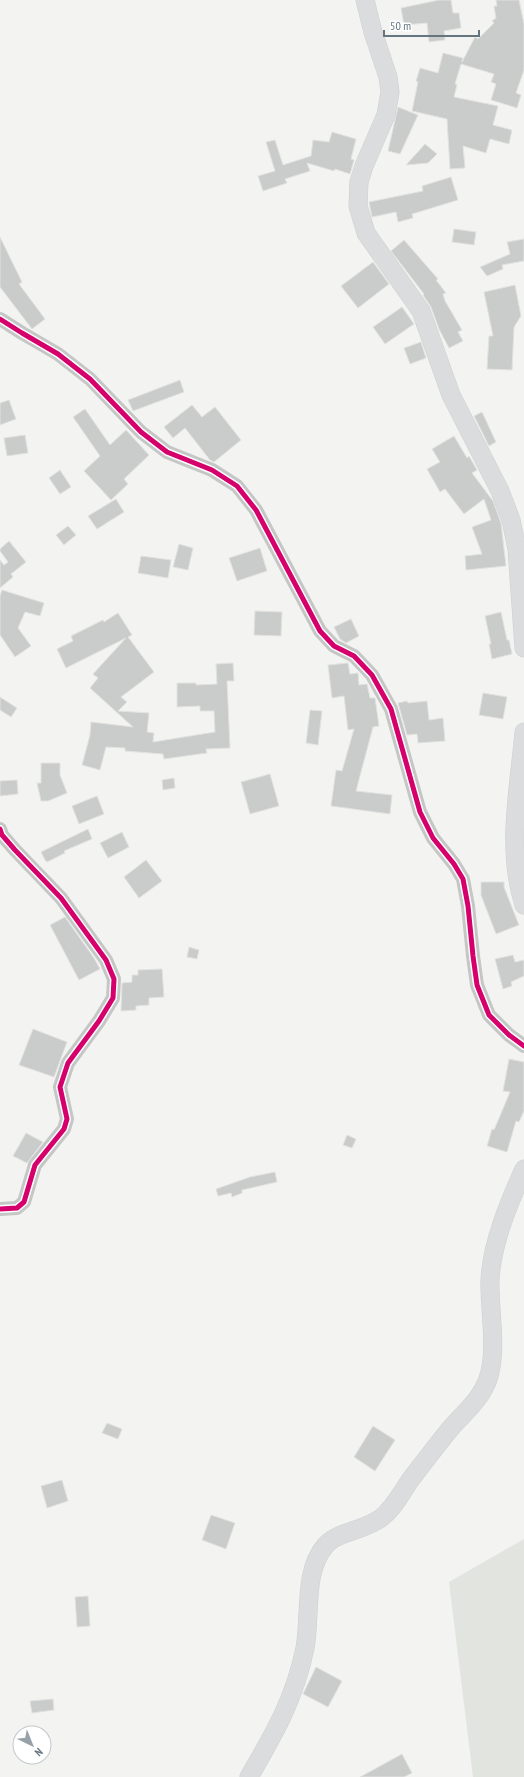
<svg xmlns="http://www.w3.org/2000/svg" width="524" height="1777" font-family="'PT Sans Narrow',sans-serif">
  <rect width="100%" height="100%" fill="#f3f3f1"/>
  <!-- green -->
  <path fill="#e1e4df" d="M524 1539V1777H473L449 1582Z"/>
  <!-- building -->
  <g fill="#cacbcb" stroke="#e2e2e1">
    <path d="M439 0H451L453 13H459L461 28 444 31 445 40 429 42 427 23 404 25 401 8Z"/>
    <path d="M496 0H519L524 24V70L516 93 521 95 517 108 491 100 496 84 491 82 494 74 461 64 455 84 457 85 454 97 498 106 493 125 512 130 509 144 490 139 486 153 463 146 465 168 450 169 447 119 412 111 418 82 416 81 420 68 438 73 443 53 463 58 462 62 475 37 478 39 494 23 492 21 496 18 494 6H497Z"/>
    <path d="M398 107 418 115 400 154 388 151Z"/>
    <path d="M332 132 356 139 351 159 354 160 350 174 335 169 334 171 307 163 310 171 285 179 287 183 263 191 258 176 275 171 266 142 275 140 283 165 311 156 313 140 329 142Z"/>
    <path d="M425 144 437 154 428 163 406 165Z"/>
    <path d="M451 177 458 200 412 214 413 218 398 222 396 212 372 217 369 202 423 191 422 186Z"/>
    <path d="M454 229 476 232 474 245 452 242Z"/>
    <path d="M0 237 22 282 19 284 45 319 32 329 0 287Z"/>
    <path d="M524 239V261L502 265 503 269 487 276 480 267 510 254 507 242Z"/>
    <path d="M404 240 438 279 436 280 446 293 443 294 445 301 462 330 458 332 463 341 449 348 439 329 431 307 423 295 424 294 391 251Z"/>
    <path d="M373 262 389 284 358 308 341 286Z"/>
    <path d="M515 285 521 316 514 327 512 370 487 369 489 336H493L484 292Z"/>
    <path d="M402 307 414 324 385 344 373 327Z"/>
    <path d="M421 342 426 358 410 364 404 348Z"/>
    <path d="M180 380 184 392 133 411 128 400Z"/>
    <path d="M9 400 16 419 0 425V403Z"/>
    <path d="M192 405 202 417 215 407 241 440 214 462 210 460 185 428 173 438 164 427Z"/>
    <path d="M85 409 110 445 126 430 149 455 124 479 128 484 111 500 84 471 100 456 73 417Z"/>
    <path d="M482 412 496 442 489 446 474 416Z"/>
    <path d="M25 435 28 453 7 456 4 438Z"/>
    <path d="M454 436 467 458 469 456 477 470 472 473 493 501 501 523 506 566 466 570 465 556 482 554 472 527 491 520 484 499 464 514 445 489 440 492 427 469 440 462 432 449Z"/>
    <path d="M60 470 71 487 60 494 49 478Z"/>
    <path d="M116 499 124 512 97 529 88 516Z"/>
    <path d="M68 526 76 535 64 545 56 535Z"/>
    <path d="M9 541 26 562 11 574 13 577 0 588V560L4 565 8 562 0 551V549Z"/>
    <path d="M179 544 193 548 188 570 173 567Z"/>
    <path d="M260 548 267 571 237 581 229 558Z"/>
    <path d="M141 556 171 560 168 578 138 573Z"/>
    <path d="M2 590 44 603 40 616 25 612 18 628 31 646 15 657 0 635V596Z"/>
    <path d="M255 611 282 612 281 636 254 635Z"/>
    <path d="M501 612 507 640H509L512 654 492 659 489 644H491L485 616Z"/>
    <path d="M118 613 132 635 128 637 154 672 121 697 127 702 118 711 149 713 147 732 154 733 153 742 215 732 214 711H200V706L177 707V683H196V685L217 684 216 664 233 663 234 681H227L230 748 206 749 207 753 164 759 163 754 125 751V748L106 747 100 770 82 765 90 735 91 722 133 727 90 688 98 678 93 674 126 638 66 668 57 649 73 641 71 636 103 620 104 622Z"/>
    <path d="M351 619 359 636 346 643 340 639 334 627Z"/>
    <path d="M348 663 350 674 358 673 359 685 367 684 370 698H375L379 726 373 727 356 791 392 795 390 814 331 806 336 770 342 771 354 729 348 730 344 696 332 698 328 665Z"/>
    <path d="M483 693 507 697 503 719 479 715Z"/>
    <path d="M0 697 17 708 11 717 0 710Z"/>
    <path d="M407 701 408 703 427 701 429 720 443 718 445 741 418 743 417 734 407 735 398 703Z"/>
    <path d="M310 710 322 711 318 745 306 743Z"/>
    <path d="M41 763H60V775L67 793 48 801H41L37 783H41Z"/>
    <path d="M270 774 279 806 250 814 241 782Z"/>
    <path d="M174 778 175 788 163 790 162 780Z"/>
    <path d="M17 780 18 794 0 796V781Z"/>
    <path d="M97 796 104 814 79 824 72 806Z"/>
    <path d="M88 829 92 839 64 851 65 853 47 862 45 860 41 852Z"/>
    <path d="M122 832 129 847 108 858 100 843Z"/>
    <path d="M146 860 162 881 139 898 124 877Z"/>
    <path d="M481 882H504V887L519 925 496 934 481 895Z"/>
    <path d="M65 917 94 958 100 969 79 980 50 925Z"/>
    <path d="M189 947 199 950 197 959 187 957Z"/>
    <path d="M513 955 515 962 524 960V976L511 982 512 986 503 989 495 959Z"/>
    <path d="M162 969 164 997 149 998V1005L136 1006V1010L121 1011 122 983 132 982V975H138V970Z"/>
    <path d="M33 1029 67 1042 54 1077 19 1065Z"/>
    <path d="M509 1059 524 1062V1111L519 1122 516 1121 507 1152 487 1146 492 1129 494 1130 510 1092 503 1091Z"/>
    <path d="M26 1133 43 1142 27 1163 13 1156Z"/>
    <path d="M347 1135 356 1139 352 1148 343 1145Z"/>
    <path d="M275 1172 277 1182 242 1190V1193L232 1197 231 1193 218 1196 216 1189 250 1177Z"/>
    <path d="M107 1423 122 1429 118 1439 102 1433Z"/>
    <path d="M373 1426 395 1440 375 1471 354 1457Z"/>
    <path d="M62 1480 68 1501 47 1508 41 1486Z"/>
    <path d="M211 1515 235 1523 226 1549 202 1540Z"/>
    <path d="M88 1596 90 1626 77 1627 75 1597Z"/>
    <path d="M316 1667 342 1681 328 1707 303 1694Z"/>
    <path d="M53 1699 54 1710 32 1713 30 1701Z"/>
    <path d="M402 1754 412 1773 404 1777H360Z"/>
  </g>
  <g fill="none" stroke-linecap="round" stroke-linejoin="round">
    <defs>
      <g id="major">
        <path d="M365 0 373 32 388 77 390 92 386 115 364 166 359 182 358 206 366 233 421 311 451 395 500 491 511 520 517 549 524 648"/>
        <path d="M524 732C519 789 506 849 524 905"/>
        <path d="M249 1777C274 1734 295 1698 305 1648 311 1616 303 1572 325 1546 337 1531 364 1531 381 1518 394 1508 401 1493 411 1479 424 1462 437 1445 450 1429 464 1413 481 1399 488 1379 498 1350 489 1310 490 1280 492 1242 509 1203 524 1169"/>
      </g>
    </defs>
    <!-- major casing -->
    <use href="#major" stroke="#cfcfcf" stroke-width="19"/>
    <!-- minor -->
    <g stroke="#c5c7c7" stroke-width="14">
      <path d="M0 319 22 333 58 354 90 379 141 432 167 452 212 470 237 486 256 510 320 631 334 646 354 656 372 675 391 709 420 812 433 838 454 864 463 879 468 906 473 956 477 985 489 1015 509 1035 524 1046"/>
      <path d="M0 829 2 835 15 850 61 898 106 960 114 979 113 998 99 1021 68 1063 60 1087 67 1119 64 1129 35 1165 24 1202 17 1208 0 1209"/>
    </g>
    <!-- major -->
    <use href="#major" stroke="#dbdcdd" stroke-width="18"/>
    <defs>
      <g id="cycleway">
        <path d="M0 319 22 333 58 354 90 379 141 432 167 452 212 470 237 486 256 510 320 631 334 646 354 656 372 675 391 709 420 812 433 838 454 864 463 879 468 906 473 956 477 985 489 1015 509 1035 524 1046"/>
        <path d="M0 829 2 835 15 850 61 898 106 960 114 979 113 998 99 1021 68 1063 60 1087 67 1119 64 1129 35 1165 24 1202 17 1208 0 1209"/>
      </g>
    </defs>
    <!-- cycleway casing -->
    <use href="#cycleway" stroke="#fff" stroke-width="8"/>
    <!-- cycleway -->
    <use href="#cycleway" stroke="#d6006c" stroke-width="5"/>
  </g>
  <!-- north arrow -->
  <g transform="translate(32 1745) rotate(137)"><circle r="19" fill="#ffffff" stroke="#c1c8cc"/>
  <path d="M0-3L7 15L0 10L-7 15Z" fill="#97a1a7"/>
  <text y="-6" font-size="11" font-weight="bold" text-anchor="middle" fill="#65757f">N</text>
  </g>
  <!-- scale -->
  <path d="M384 30v6h95v-6" fill="none" stroke="#65757f" stroke-width="2"/>
  <text x="390" y="30" font-size="12" fill="#65757f" stroke="#ffffff" stroke-width="3" paint-order="stroke">50 m</text>
</svg>
